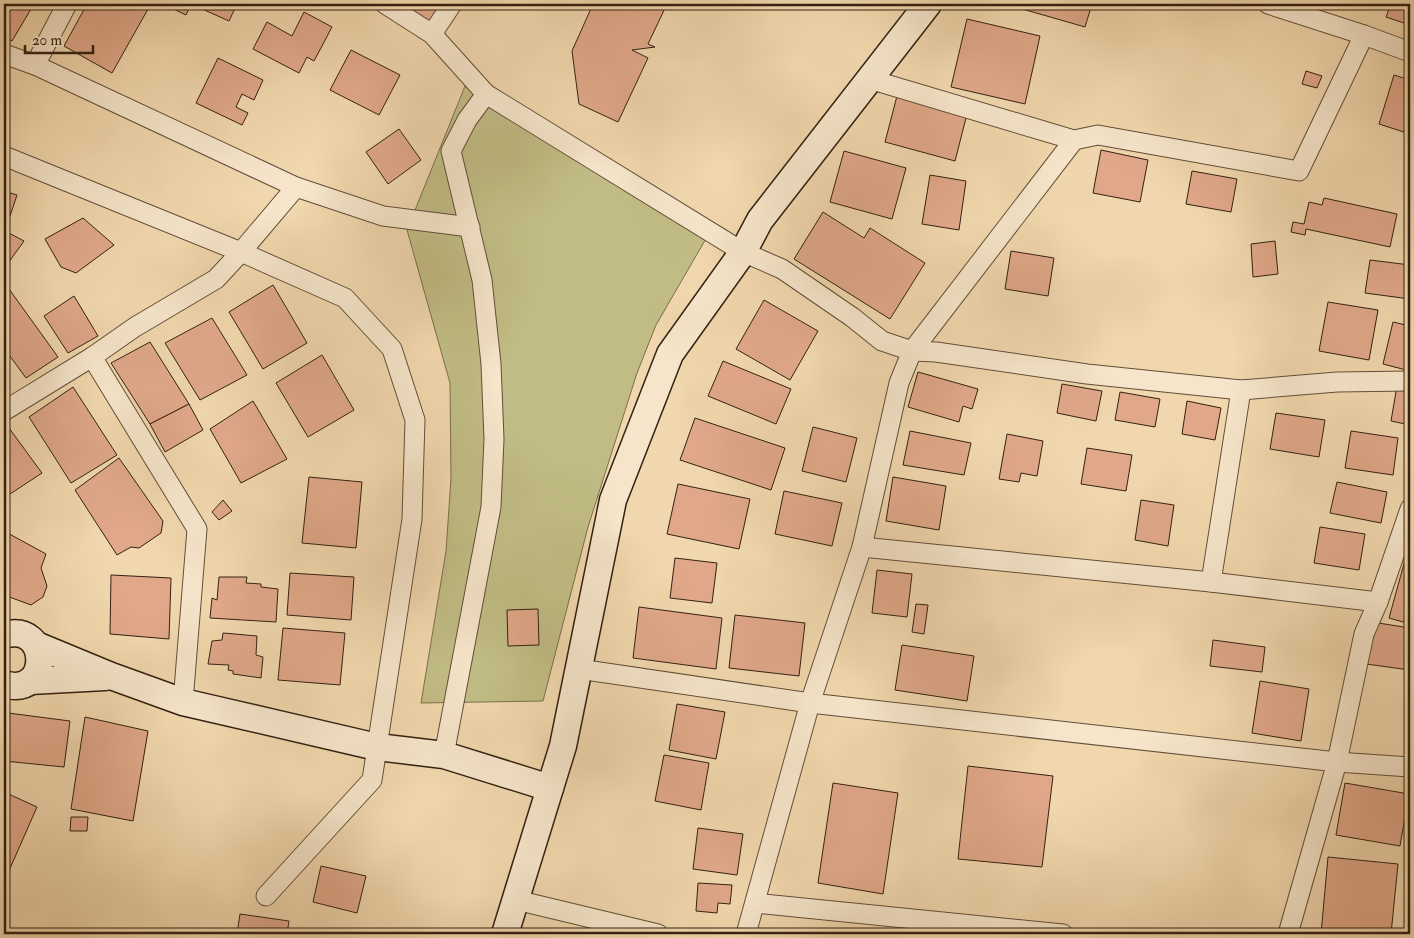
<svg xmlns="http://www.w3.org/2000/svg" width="1414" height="938" font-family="'IM FELL Double Pica',serif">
  <rect width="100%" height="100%" fill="#f1d7ad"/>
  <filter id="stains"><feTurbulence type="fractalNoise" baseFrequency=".004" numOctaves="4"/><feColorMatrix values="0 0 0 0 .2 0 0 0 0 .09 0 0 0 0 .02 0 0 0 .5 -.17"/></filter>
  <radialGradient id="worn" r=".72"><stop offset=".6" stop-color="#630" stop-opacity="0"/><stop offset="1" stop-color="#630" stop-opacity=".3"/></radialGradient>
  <!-- green -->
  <path fill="#c1bc85" stroke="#7a6e4b" d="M465 86 711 230 656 325 637 373 588 527 543 701 421 703 446 551 451 479 450 383 407 230Z"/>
  <!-- building -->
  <g fill="#e0a889" stroke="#332111">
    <path d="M4 4H34L12 41 4 36Z"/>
    <path d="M87 4H139L148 9 112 73 64 46Z"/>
    <path d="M163 4H191L186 15Z"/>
    <path d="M191 4H237L229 21Z"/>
    <path d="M390 4H448L432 29Z"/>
    <path d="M593 4H667L648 44 655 47 632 50 648 58 618 122 579 104 572 51Z"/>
    <path d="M1005 4H1092L1085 27Z"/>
    <path d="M1391 4H1410V25L1386 17Z"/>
    <path d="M304 12 332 27 314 61 307 57 299 73 253 49 267 22 292 36Z"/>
    <path d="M967 19 1040 36 1025 104 951 87Z"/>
    <path d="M351 50 400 75 379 115 330 90Z"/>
    <path d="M218 58 263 80 254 100 242 94 236 107 248 113 242 125 196 103Z"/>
    <path d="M1306 71 1322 76 1317 88 1302 84Z"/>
    <path d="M1394 75 1410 80V134L1379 124Z"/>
    <path d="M897 96 967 114 955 161 885 142Z"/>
    <path d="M399 129 421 160 388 184 366 152Z"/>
    <path d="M1101 150 1148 160 1140 202 1093 193Z"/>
    <path d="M844 151 906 168 892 219 830 202Z"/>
    <path d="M1192 171 1237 179 1231 212 1186 204Z"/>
    <path d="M930 175 966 181 959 230 922 224Z"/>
    <path d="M4 191 17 195 5 231 24 241 6 266 4 265Z"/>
    <path d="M1324 198 1397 214 1390 247 1306 229 1305 235 1291 232 1293 222 1304 224 1309 202 1322 205Z"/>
    <path d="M823 212 864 238 870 228 925 263 890 319 794 259Z"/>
    <path d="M83 218 114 245 76 273 61 267 45 239Z"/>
    <path d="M1275 241 1278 274 1253 277 1251 244Z"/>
    <path d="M1011 251 1054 258 1048 296 1005 289Z"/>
    <path d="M1370 260 1410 265V299L1365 293Z"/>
    <path d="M4 282 58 357 26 378 4 348Z"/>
    <path d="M273 285 307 343 263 369 229 312Z"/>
    <path d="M74 296 98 336 68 353 44 316Z"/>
    <path d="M764 300 818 331 790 380 736 349Z"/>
    <path d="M1328 302 1378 310 1369 360 1319 351Z"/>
    <path d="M212 318 247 375 200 400 165 343Z"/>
    <path d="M1393 322 1410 326V371L1383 364Z"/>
    <path d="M150 342 189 404 150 424 111 363Z"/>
    <path d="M322 355 354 410 308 437 276 383Z"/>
    <path d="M723 361 791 389 776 424 708 396Z"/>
    <path d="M918 372 978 389 972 409 963 406 959 422 908 407Z"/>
    <path d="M1062 384 1102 391 1096 421 1057 413Z"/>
    <path d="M1397 386 1410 388V425L1391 421Z"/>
    <path d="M73 387 117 455 71 483 29 417Z"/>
    <path d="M1120 392 1160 399 1155 427 1115 420Z"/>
    <path d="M253 401 287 459 241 483 210 429Z"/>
    <path d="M1187 401 1221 408 1215 440 1182 434Z"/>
    <path d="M189 404 203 430 165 452 150 424Z"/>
    <path d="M1276 413 1325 420 1319 457 1270 449Z"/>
    <path d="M695 418 785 448 771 490 680 460Z"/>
    <path d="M813 427 857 438 846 482 802 471Z"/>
    <path d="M9 428 42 473 4 498V431Z"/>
    <path d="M910 431 971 443 964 475 903 465Z"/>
    <path d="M1351 431 1398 438 1393 475 1345 468Z"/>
    <path d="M1007 434 1043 441 1037 476 1021 473 1019 482 999 479Z"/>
    <path d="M1087 448 1132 455 1126 491 1081 484Z"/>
    <path d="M119 458 163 521 161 533 139 548 131 547 117 555 75 490Z"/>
    <path d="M309 477 362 482 356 548 302 543Z"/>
    <path d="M893 477 946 486 939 530 886 521Z"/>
    <path d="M1337 482 1387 492 1381 523 1330 513Z"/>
    <path d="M678 484 750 499 739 549 667 534Z"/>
    <path d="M784 491 842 503 832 546 775 534Z"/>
    <path d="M223 500 232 511 219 520 212 512Z"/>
    <path d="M1141 500 1174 505 1168 546 1135 540Z"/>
    <path d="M1320 527 1365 534 1359 570 1314 563Z"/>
    <path d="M4 531 46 554 41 568 47 586 43 597 31 605 4 595Z"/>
    <path d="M675 558 717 563 712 603 670 598Z"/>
    <path d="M1405 560 1410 561V624L1389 618Z"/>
    <path d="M877 570 912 574 907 617 872 613Z"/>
    <path d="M290 573 354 577 351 620 287 615Z"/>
    <path d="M111 575 171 578 169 639 110 634Z"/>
    <path d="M219 577H247L246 583 261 584V587L278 589 276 622 210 618 212 598 217 600Z"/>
    <path d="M916 604 928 605 924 634 912 632Z"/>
    <path d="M639 607 722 618 716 669 633 658Z"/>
    <path d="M538 609 539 645 508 646 507 610Z"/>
    <path d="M735 615 805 623 799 676 729 668Z"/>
    <path d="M1372 622 1410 628V670L1366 664Z"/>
    <path d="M283 628 345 633 340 685 278 680Z"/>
    <path d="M223 633 257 636 256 655 263 657 261 678 233 674V671L228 670 229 665 208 664 212 641 222 640Z"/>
    <path d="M1213 640 1265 647 1262 672 1210 666Z"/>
    <path d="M902 645 974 656 967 701 895 690Z"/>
    <path d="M1260 681 1309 689 1301 741 1252 733Z"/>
    <path d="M677 704 725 712 716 759 669 750Z"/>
    <path d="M8 713 70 721 64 767 4 761Z"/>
    <path d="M85 717 148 731 133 821 71 809Z"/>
    <path d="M664 755 709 763 701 810 655 801Z"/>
    <path d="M968 766 1053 776 1042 867 958 859Z"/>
    <path d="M833 783 898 793 883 894 818 883Z"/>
    <path d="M1345 783 1409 794 1400 846 1336 835Z"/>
    <path d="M4 792 37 807 8 873 4 872Z"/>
    <path d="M71 817H88L87 831H70Z"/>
    <path d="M698 828 743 834 737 875 693 869Z"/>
    <path d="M1328 857 1398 864 1391 934H1321Z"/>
    <path d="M321 866 366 876 357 913 313 902Z"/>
    <path d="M698 883 732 885 730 904 718 903 717 913 696 911Z"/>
    <path d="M240 914 289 921 287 934H237Z"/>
  </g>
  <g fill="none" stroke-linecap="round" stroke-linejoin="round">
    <defs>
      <g id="street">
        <path d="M385 4 432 34 486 94 743 252 782 269 852 317 882 341 912 351 936 352 1087 374 1241 390 1337 382 1410 381"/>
        <path d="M1268 4 1364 35 1410 52"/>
        <path d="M432 34 452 4"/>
        <path d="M4 54 35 65 296 187 383 216 470 227"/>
        <path d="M35 65 67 4"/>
        <path d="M869 79 1074 140 1098 135 1299 171 1364 35"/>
        <path d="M4 156 241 252 345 298 392 349 415 420 412 519 372 780 266 896"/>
        <path d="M92 357 197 529 183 702"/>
        <path d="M4 411 92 357 135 327 216 279 241 252 296 187"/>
        <path d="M862 547 1211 582 1378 602"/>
        <path d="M1211 582 1241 390"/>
        <path d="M579 669 810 703 1337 762 1410 767"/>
        <path d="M444 755 491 507 494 439 491 364 482 280 451 151 467 120 486 94"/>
        <path d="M516 900 658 934"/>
        <path d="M755 903 1063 934"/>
        <path d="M746 934 810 703 862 547 899 383 912 351 1074 140"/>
        <path d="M1288 934 1337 762 1364 634 1378 602 1410 509"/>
      </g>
      <g id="secondary">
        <path d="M4 635C51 621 51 699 4 684"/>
        <path d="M36 645 111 676 183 702 377 747 444 755 550 788"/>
        <path d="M30 681 105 677"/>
        <path d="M505 934 563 746 613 500 670 354 743 252 760 220 928 4"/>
      </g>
    </defs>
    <!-- street casing -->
    <use href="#street" stroke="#624e38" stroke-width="21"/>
    <!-- secondary casing -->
    <use href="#secondary" stroke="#332111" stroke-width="29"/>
    <!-- street -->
    <use href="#street" stroke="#f6e5ca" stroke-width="19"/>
    <!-- secondary -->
    <use href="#secondary" stroke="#f6e5ca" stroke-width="26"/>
  </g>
  <!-- margin -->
  <rect width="1414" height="938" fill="none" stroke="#f1d7ad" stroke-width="20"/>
  <rect x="5" y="5" width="1404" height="928" fill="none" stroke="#332111" stroke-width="2.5"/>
  <rect x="10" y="10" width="1394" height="918" fill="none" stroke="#332111"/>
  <!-- scale -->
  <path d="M25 45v8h68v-8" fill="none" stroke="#332111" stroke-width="2.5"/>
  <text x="32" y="45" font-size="15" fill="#332111" stroke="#f6e5ca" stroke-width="4" paint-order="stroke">20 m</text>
  <rect width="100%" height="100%" filter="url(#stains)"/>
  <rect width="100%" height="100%" fill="url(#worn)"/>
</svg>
